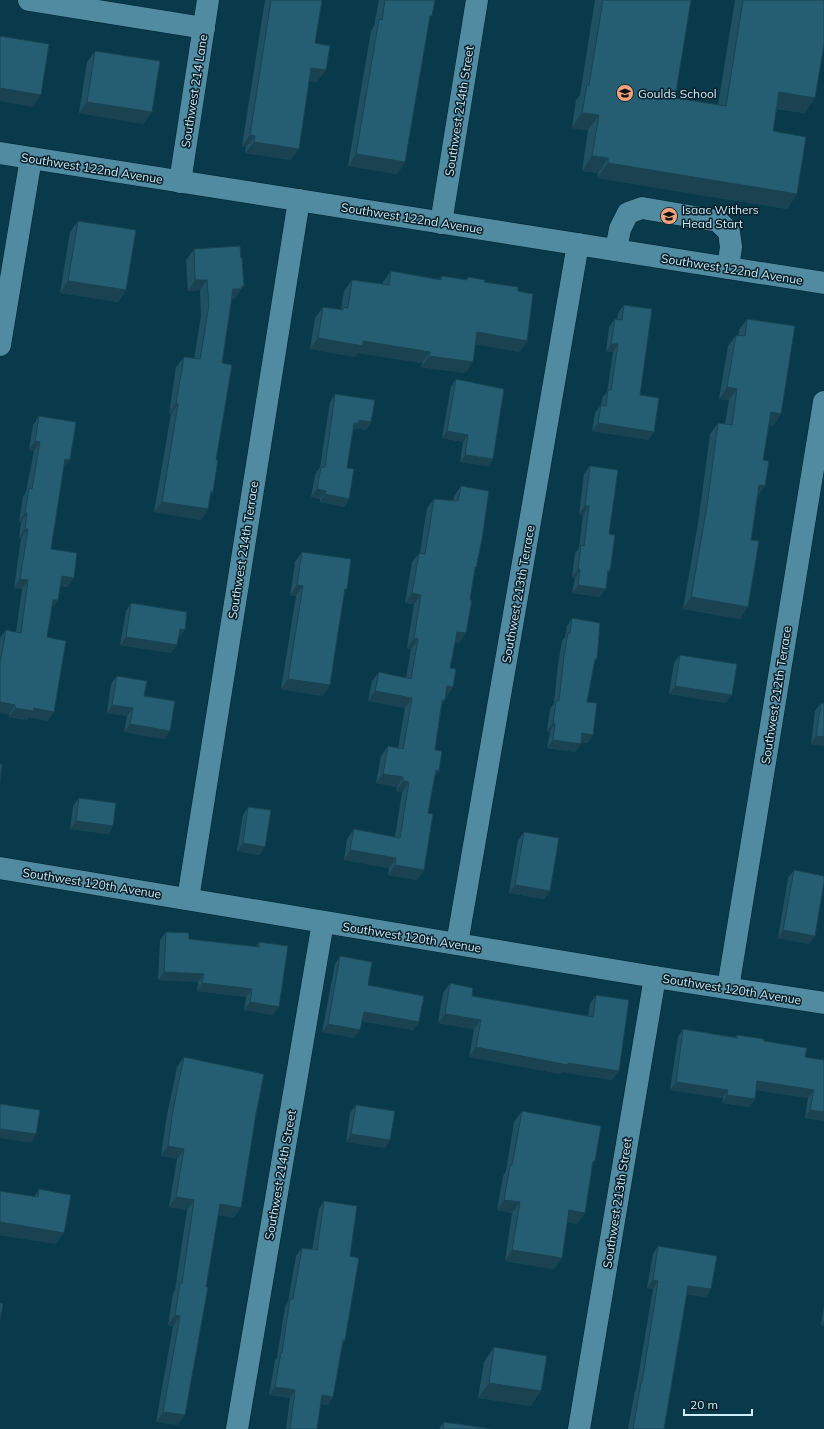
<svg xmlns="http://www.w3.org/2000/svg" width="824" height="1429" font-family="Mulish,sans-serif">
  <rect width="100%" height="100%" fill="#093a4b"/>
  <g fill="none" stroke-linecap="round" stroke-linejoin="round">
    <defs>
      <g id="minor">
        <path d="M29 0 204 28"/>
        <path d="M0 153 824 283"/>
        <path d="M180 182 208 0"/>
        <path d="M441 223 477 0"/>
        <path d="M616 250 620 229 628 213 642 208 718 221 729 232 731 247 728 268"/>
        <path d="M0 345 31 158"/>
        <path d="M0 868 655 977 824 1003"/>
        <path d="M188 899 299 200"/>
        <path d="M457 944 578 244"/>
        <path d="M728 988 824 402"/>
        <path d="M237 1429 323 922"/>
        <path d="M579 1429 655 977"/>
      </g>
    </defs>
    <!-- minor casing -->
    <use href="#minor" stroke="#00202b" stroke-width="23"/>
    <!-- minor -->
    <use href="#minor" stroke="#508ba2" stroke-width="22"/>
  </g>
  <!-- wall -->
  <g fill="#205163">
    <path d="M265 0H322L315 43 317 82 309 81 291 160 245 153 246 147 242 146Z"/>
    <path d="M379 0H435L429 20 405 162 397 174 348 166 371 31 374 26Z"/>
    <path d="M595 0H691L675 98 718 105 735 0H824L805 113 777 109 773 131 797 194 787 209 597 178 598 173 582 171 588 130 572 128 576 100 580 95Z"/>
    <path d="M95 51 152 112 143 124 79 113 87 62Z"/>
    <path d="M78 221 126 290 118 302 60 293 70 232Z"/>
    <path d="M194 249 241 258 244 286 234 299H232L222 363 216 460 213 492 210 495 208 509 201 520 154 512 171 414H169L176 367 184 357 194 359 201 316 200 290 188 291 186 260Z"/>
    <path d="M391 271 439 279 442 276 466 280 468 277 518 291 527 341 519 352 475 344 473 362 465 373 421 367 422 363 358 353 355 357 310 349 315 318 323 307 341 310 344 291 352 280 383 284V282Z"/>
    <path d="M624 305 640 395 654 432 648 440 592 431 595 413 601 405 602 398 607 392 613 352H606L609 327 615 319H617L618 313Z"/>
    <path d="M747 319 781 414 773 426 769 425 763 460 740 619 683 609 699 517 710 434 718 423 725 424 729 400 719 399 728 346 736 335H738L739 330Z"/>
    <path d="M456 379 493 459 488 466 460 462 463 442 442 438 451 386Z"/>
    <path d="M335 394 371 422 366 430 355 428 353 431 347 468 349 499 344 507 320 502V499L311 497 315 475 320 467 330 402Z"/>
    <path d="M39 416 70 460 63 469 51 549 74 578 67 587 60 586 58 600 51 609 47 637 48 721 29 717 27 720 9 717V714L0 713V638L6 630 16 632 22 589 14 588 21 538H19L21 522H19L23 497 26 492 34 451 29 450 33 425Z"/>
    <path d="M590 466 609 534 610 571 607 575 600 597 572 593 575 578 572 577 575 553 579 548 583 515 579 514 584 474Z"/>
    <path d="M461 486 476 568 475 570 470 600 466 633 459 643 455 642 450 668 453 687 446 697V696L442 705 435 750 434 778 428 813 424 870 417 880 388 875 389 868 344 860 347 839 354 829 395 837 402 792 396 791 397 787 376 783 381 756 388 746 398 748 405 708 368 701 372 681 379 672 406 678 411 649 407 648 414 604 405 603 412 562 419 553H420L427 508 434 499 453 501 454 496Z"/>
    <path d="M302 552 344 592 339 626 330 685 323 696 281 689 296 596H290L295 562Z"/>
    <path d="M131 603 179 638H178L171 653 120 645 126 611Z"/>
    <path d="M572 618 597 659 594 662 587 702 588 743 581 742 575 752 547 748 550 732 547 731 550 709 554 703 558 664 562 641 565 637 567 626Z"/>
    <path d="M680 655 726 703 669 694 674 663Z"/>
    <path d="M117 676 144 696 170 731 164 739 124 732 127 716 107 713 111 684Z"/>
    <path d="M821 703 824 746 811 744 815 711Z"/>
    <path d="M79 798 113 826 108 834 70 829 73 806Z"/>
    <path d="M248 807 265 847 259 855 237 851 243 815Z"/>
    <path d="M524 832 550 891 544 899 509 893 518 840Z"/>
    <path d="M794 870 815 936 809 944 778 938 788 878Z"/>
    <path d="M166 932 189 939 256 947 259 942 273 1015 244 1010 246 997 197 991 198 982 158 980 160 940Z"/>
    <path d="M340 956 368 985 419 1022 413 1030 362 1021 354 1038 322 1032 335 964Z"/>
    <path d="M450 983 472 996 588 1016 590 1004 596 995 612 1080 562 1072 561 1074 469 1057 474 1029 438 1023 443 993Z"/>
    <path d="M683 1029 735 1037 737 1035 764 1041 805 1057 824 1060V1121L805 1118 808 1098 756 1090 749 1107 722 1103 723 1098 670 1090 678 1037Z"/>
    <path d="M184 1057 234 1218 218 1215 185 1415 178 1425 156 1422 173 1326 168 1325 173 1293 175 1290 187 1210 169 1207 177 1159 161 1156 166 1120 177 1067Z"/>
    <path d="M356 1105 390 1140 385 1148 346 1142 350 1113Z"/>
    <path d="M522 1111 593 1164 585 1213 577 1224 567 1222 562 1258 554 1269 505 1261 512 1213 497 1210 503 1176 506 1171 514 1122Z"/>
    <path d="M39 1189 56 1244 0 1235V1191L34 1197Z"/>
    <path d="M324 1201 350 1256 345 1340 343 1344 333 1397 328 1405 320 1404 317 1429H286L290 1398 269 1395 275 1360 277 1358 285 1307 288 1302 296 1256 302 1248 312 1250 319 1209Z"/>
    <path d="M658 1246 711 1289 706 1297 687 1294 664 1429H628L635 1391 636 1389 653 1289 647 1288 653 1254Z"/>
    <path d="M824 1307V1326L821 1325Z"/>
    <path d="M494 1347 531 1406 478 1398 484 1362Z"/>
    <path d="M444 1422 492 1429H439Z"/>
  </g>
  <!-- shaded-wall -->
  <g fill="#1a4250">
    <path d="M311 68 326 70 317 82 303 80Z"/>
    <path d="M0 88 41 95 33 107 0 101Z"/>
    <path d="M779 92 815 98 805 113 769 107Z"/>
    <path d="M87 102 152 112 143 124 79 113Z"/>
    <path d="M582 113 599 115 588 130 572 128Z"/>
    <path d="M250 135 255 136 246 147 242 146Z"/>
    <path d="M254 142 299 149 291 160 245 153Z"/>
    <path d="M356 154 405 162 397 174 348 166Z"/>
    <path d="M592 156 608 158 598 173 582 171Z"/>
    <path d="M608 163 797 194 787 209 597 178Z"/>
    <path d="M195 280H207L200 290 188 291Z"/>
    <path d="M68 281 126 290 118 302 60 293Z"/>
    <path d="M241 286H244L234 299 226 300 233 289Z"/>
    <path d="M477 332 527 341 519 352 469 343Z"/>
    <path d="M318 338 363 341 430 352 422 363 358 353 355 357 310 349Z"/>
    <path d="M611 344H618L613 352H606Z"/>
    <path d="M429 356 473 362 465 373 421 367Z"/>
    <path d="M727 387 737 389 729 400 719 399Z"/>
    <path d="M176 403 178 404 171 414H169Z"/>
    <path d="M771 412 781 414 773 426 763 424Z"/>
    <path d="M359 420 371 422 366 430 355 428 353 431 354 423Z"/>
    <path d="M598 423 654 432 648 440 592 431Z"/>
    <path d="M447 431 468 435 463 442 442 438Z"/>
    <path d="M35 441 40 442 34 451 29 450Z"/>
    <path d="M465 455 493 459 488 466 460 462Z"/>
    <path d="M65 459 70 460 63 469 58 468Z"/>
    <path d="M759 485 765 486 757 497Z"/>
    <path d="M317 489 326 491 320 499 311 497Z"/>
    <path d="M325 494 349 499 344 507 320 502Z"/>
    <path d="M162 502 208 509 201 520 154 512Z"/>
    <path d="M585 506H589L583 515 579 514Z"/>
    <path d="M25 513H27L21 522H19Z"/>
    <path d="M25 529H28L21 538H19Z"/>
    <path d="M578 569 580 570 575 578 572 577Z"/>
    <path d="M62 576 74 578 67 587 56 585Z"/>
    <path d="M20 579 28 580 22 589 14 588Z"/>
    <path d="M297 585 303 586 296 596H290Z"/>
    <path d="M578 585 606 589 600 597 572 593Z"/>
    <path d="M412 593 421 595 414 604 405 603Z"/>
    <path d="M691 597 748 607 740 619 683 609Z"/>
    <path d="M53 600H58L51 609Z"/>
    <path d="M180 629 185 630 179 638 174 637Z"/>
    <path d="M457 632 466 633 459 643 450 642Z"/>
    <path d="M126 637 177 645 171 653 120 645Z"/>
    <path d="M414 638 418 639 411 649 407 648Z"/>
    <path d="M288 679 330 685 323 696 281 689Z"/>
    <path d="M447 686 453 687 446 697 441 696Z"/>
    <path d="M675 686 732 695 726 703 669 694Z"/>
    <path d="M375 691 412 698 405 708 368 701Z"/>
    <path d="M0 702 15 705 9 714 0 713Z"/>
    <path d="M112 705 133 708 127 716 107 713Z"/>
    <path d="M15 708H34L54 712 48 721 29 717 27 720 9 717Z"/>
    <path d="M553 723 555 724 550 732 547 731Z"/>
    <path d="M130 724 170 731 164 739 124 732Z"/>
    <path d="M582 733 593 735 588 743 577 741Z"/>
    <path d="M816 736 824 737V746L811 744Z"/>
    <path d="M553 740 581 744 575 752 547 748Z"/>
    <path d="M436 770 439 771 432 781Z"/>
    <path d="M383 774 403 777 397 787 376 783Z"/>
    <path d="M403 781 409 782 402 792 396 791Z"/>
    <path d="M76 821 113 826 108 834 70 829Z"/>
    <path d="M243 843 265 847 259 855 237 851Z"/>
    <path d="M350 850 396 858 389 868 344 860Z"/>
    <path d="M395 865 424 870 417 880 388 875Z"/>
    <path d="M515 885 550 891 544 899 509 893Z"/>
    <path d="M783 930 815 936 809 944 778 938Z"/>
    <path d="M164 972 204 974 198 982 158 980Z"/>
    <path d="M202 983 252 989 246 997 197 991Z"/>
    <path d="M250 1002 279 1007 273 1015 244 1010Z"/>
    <path d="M364 1012 419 1022 413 1030 358 1020Z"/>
    <path d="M445 1014 481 1020 474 1029 438 1023Z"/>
    <path d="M328 1024 360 1030 354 1038 322 1032Z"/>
    <path d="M476 1047 568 1063 619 1071 612 1080 562 1072 561 1074 469 1057Z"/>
    <path d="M757 1081 814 1090 808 1098 752 1089Z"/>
    <path d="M676 1082 728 1090 723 1098 670 1090Z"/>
    <path d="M727 1095 755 1099 749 1107 722 1103Z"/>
    <path d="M810 1110 824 1112V1121L805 1118Z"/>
    <path d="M0 1129 36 1134 31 1143 0 1138Z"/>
    <path d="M351 1134 390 1140 385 1148 346 1142Z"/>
    <path d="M168 1146 184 1149 177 1159 161 1156Z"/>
    <path d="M176 1197 194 1200 187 1210 169 1207Z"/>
    <path d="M504 1200 520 1202 512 1213 497 1210Z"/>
    <path d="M220 1204 241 1208 234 1218 213 1214Z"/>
    <path d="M569 1210 585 1213 577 1224 562 1221Z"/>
    <path d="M0 1222 64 1233 56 1244 0 1235Z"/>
    <path d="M512 1250 562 1258 554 1269 505 1261Z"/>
    <path d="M653 1280 658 1281 653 1289 647 1288Z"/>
    <path d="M688 1286 711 1289 706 1297 682 1294Z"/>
    <path d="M175 1315 180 1316 173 1326 168 1325Z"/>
    <path d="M824 1321V1326L821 1325Z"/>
    <path d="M489 1383 541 1391 531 1406 478 1398Z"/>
    <path d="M275 1387 295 1390 290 1398 269 1395Z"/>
    <path d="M322 1395 333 1397 328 1405 316 1403Z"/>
    <path d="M163 1412 185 1415 178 1425 156 1422Z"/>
  </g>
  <!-- building -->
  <g fill="#255e73" stroke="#1a4250">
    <path d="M271 0H322L315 43 330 46 326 70 311 68 299 149 254 142 255 136 250 135Z"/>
    <path d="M385 0H435L432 16H430L405 162 356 154 379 19 382 20Z"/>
    <path d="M603 0H691L675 98 726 106 743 0H824V45L815 98 779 92 773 131 806 137 797 194 608 163V158L592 156 599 115 582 113 587 85H589Z"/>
    <path d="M0 36 49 44 41 95 0 88Z"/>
    <path d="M95 51 160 61 152 112 87 102Z"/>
    <path d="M78 221 136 230 126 290 68 281Z"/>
    <path d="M240 246 241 258H242L244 286H241L242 289H233L222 363 232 365 216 460H218L213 492 211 491 208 509 162 502 178 404 176 403 184 357 200 359 209 305 207 280H195L194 249Z"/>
    <path d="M391 271 441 280 442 276 467 280 468 277 485 280 484 282 518 287V291L533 294 527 341 477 332 473 362 429 356 430 352 363 341V346L318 338 323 307 343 310V307L348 308 352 280 389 285Z"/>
    <path d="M624 305 652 309 640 395 659 398 654 432 598 423 601 405 606 406 608 390H611L618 344H611L615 319 622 320Z"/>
    <path d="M747 319 795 326 781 414 771 412 763 460 769 461 765 486 759 485 751 540 759 541 748 607 691 597 707 506 718 423 732 425 737 389 727 387 736 335 745 336Z"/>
    <path d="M456 379 504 389 493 459 465 455 468 435 447 431Z"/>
    <path d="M335 394 375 400 371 422 359 420V423H354L347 468 354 469 349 499 325 494 326 491 317 489 321 467H325Z"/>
    <path d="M39 416 76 422 70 460 65 459 51 549 77 553 74 578 62 576 58 600H53L47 637 66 641 54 712 34 708 33 711 15 708V705L0 702V663L6 630 21 633 28 580 20 579 28 529H25L27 513H25L29 488 32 489 40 442 35 441Z"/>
    <path d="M590 466 618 470 609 534 615 535 610 571 608 570 606 589 578 585 580 570 578 569 581 545 584 546 589 506H585Z"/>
    <path d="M461 486 489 491 482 539 476 568 475 567 470 600H472L466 633 457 632 450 668 456 669 453 687 447 686 445 700H442L435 750 442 751 439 771 436 770 428 813 433 814 424 870 395 865 396 858 350 850 354 829 400 838 409 782 403 781V777L383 774 388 746 403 749 412 698 375 691 379 672 411 679 418 639 414 638 421 595 412 593 419 553 425 554 434 499 458 501Z"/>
    <path d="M302 552 351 559 347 589H345L339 626 330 685 288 679 303 586 297 585Z"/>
    <path d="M131 603 187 612 185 630 180 629 177 645 126 637Z"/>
    <path d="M572 618 600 623 597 659H595L587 702 597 703 593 735 582 733 581 744 553 740 555 724 553 723 556 701H559L564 656 568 633H570Z"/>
    <path d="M680 655 737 664 732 695 675 686Z"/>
    <path d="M117 676 147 681 144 696 175 701 170 731 130 724 133 708 112 705Z"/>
    <path d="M821 703 824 704V737L816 736Z"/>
    <path d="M0 764H2L0 782Z"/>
    <path d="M79 798 116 803 113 826 76 821Z"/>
    <path d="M248 807 271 810 265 847 243 843Z"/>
    <path d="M524 832 559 838 550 891 515 885Z"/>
    <path d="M794 870 824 876V882L815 936 783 930Z"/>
    <path d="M166 932 189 933V939L259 947V942L288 946 279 1007 250 1002 252 989 202 983 204 974 164 972Z"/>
    <path d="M340 956 372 962 368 985 424 996 419 1022 364 1012 360 1030 328 1024Z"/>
    <path d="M450 983 473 988 472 996 593 1017 596 995 629 1000 619 1071 568 1063V1065L476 1047 481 1020 445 1014Z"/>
    <path d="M683 1029 737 1038V1035L764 1039V1041L807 1048 805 1057 824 1060V1112L810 1110 814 1090 757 1081 755 1099 727 1095 728 1090 676 1082Z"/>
    <path d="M184 1057 264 1074 256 1114 241 1208 220 1204 206 1287H208L185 1415 163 1412 180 1316 175 1315 180 1283H182L194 1200 176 1197 184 1149 168 1146 173 1110Z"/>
    <path d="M0 1104 40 1110 36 1134 0 1129Z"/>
    <path d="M356 1105 395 1111 390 1140 351 1134Z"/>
    <path d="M522 1111 601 1126 595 1161H593L585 1213 569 1210 562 1258 512 1250 520 1202 504 1200 510 1165H512Z"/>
    <path d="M39 1189 71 1195 64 1233 0 1222V1191L38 1197Z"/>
    <path d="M324 1201 357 1206 350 1256 359 1258 345 1340H343L333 1397 322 1395 317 1429H290L295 1390 275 1387 281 1352 282 1353 290 1299H293L302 1248 317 1250Z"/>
    <path d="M658 1246 717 1256 711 1289 688 1286 664 1429H633L641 1383H642L658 1281 653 1280Z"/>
    <path d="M0 1303H3L0 1320Z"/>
    <path d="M494 1347 547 1356 541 1391 489 1383Z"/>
    <path d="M444 1422 492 1429H443Z"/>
  </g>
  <!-- icons -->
  <defs>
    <symbol id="school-disc" viewBox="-11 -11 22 22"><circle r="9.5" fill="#f1a17c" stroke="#061f29"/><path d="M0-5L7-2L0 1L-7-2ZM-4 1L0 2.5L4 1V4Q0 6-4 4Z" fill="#111"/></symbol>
  </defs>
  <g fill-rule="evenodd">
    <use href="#school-disc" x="615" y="83" width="20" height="20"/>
    <use href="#school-disc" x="659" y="206" width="20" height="20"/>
  </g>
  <g text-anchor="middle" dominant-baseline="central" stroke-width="3" stroke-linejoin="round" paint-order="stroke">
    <!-- street labels -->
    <g font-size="12" fill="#cfecf9" stroke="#061f29">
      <text transform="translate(194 91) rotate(-81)">Southwest 214 Lane</text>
      <text transform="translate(459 111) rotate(-81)">Southwest 214th Street</text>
      <text transform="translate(92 168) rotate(9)">Southwest 122nd Avenue</text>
      <text transform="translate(412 218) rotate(9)">Southwest 122nd Avenue</text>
      <text transform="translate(732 269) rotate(9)">Southwest 122nd Avenue</text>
      <text transform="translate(243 550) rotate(-81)">Southwest 214th Terrace</text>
      <text transform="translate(518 594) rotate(-80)">Southwest 213th Terrace</text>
      <text transform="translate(776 695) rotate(-81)">Southwest 212th Terrace</text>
      <text transform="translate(92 883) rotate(9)">Southwest 120th Avenue</text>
      <text transform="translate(412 937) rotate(9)">Southwest 120th Avenue</text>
      <text transform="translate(732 989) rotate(9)">Southwest 120th Avenue</text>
      <text transform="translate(280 1175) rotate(-80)">Southwest 214th Street</text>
      <text transform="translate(617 1203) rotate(-81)">Southwest 213th Street</text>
    </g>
    <!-- poi labels -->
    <g font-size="12" fill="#cfecf9" stroke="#061f29" text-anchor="start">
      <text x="638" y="93">Goulds School</text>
      <text x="682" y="209">Isaac Withers<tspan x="682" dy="14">Head Start</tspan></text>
    </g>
  </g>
  <!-- scale -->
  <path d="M684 1409v6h68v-6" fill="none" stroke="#cfecf9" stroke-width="2"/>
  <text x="690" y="1409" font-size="12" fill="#cfecf9" stroke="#061f29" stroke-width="3" paint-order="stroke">20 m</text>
</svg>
